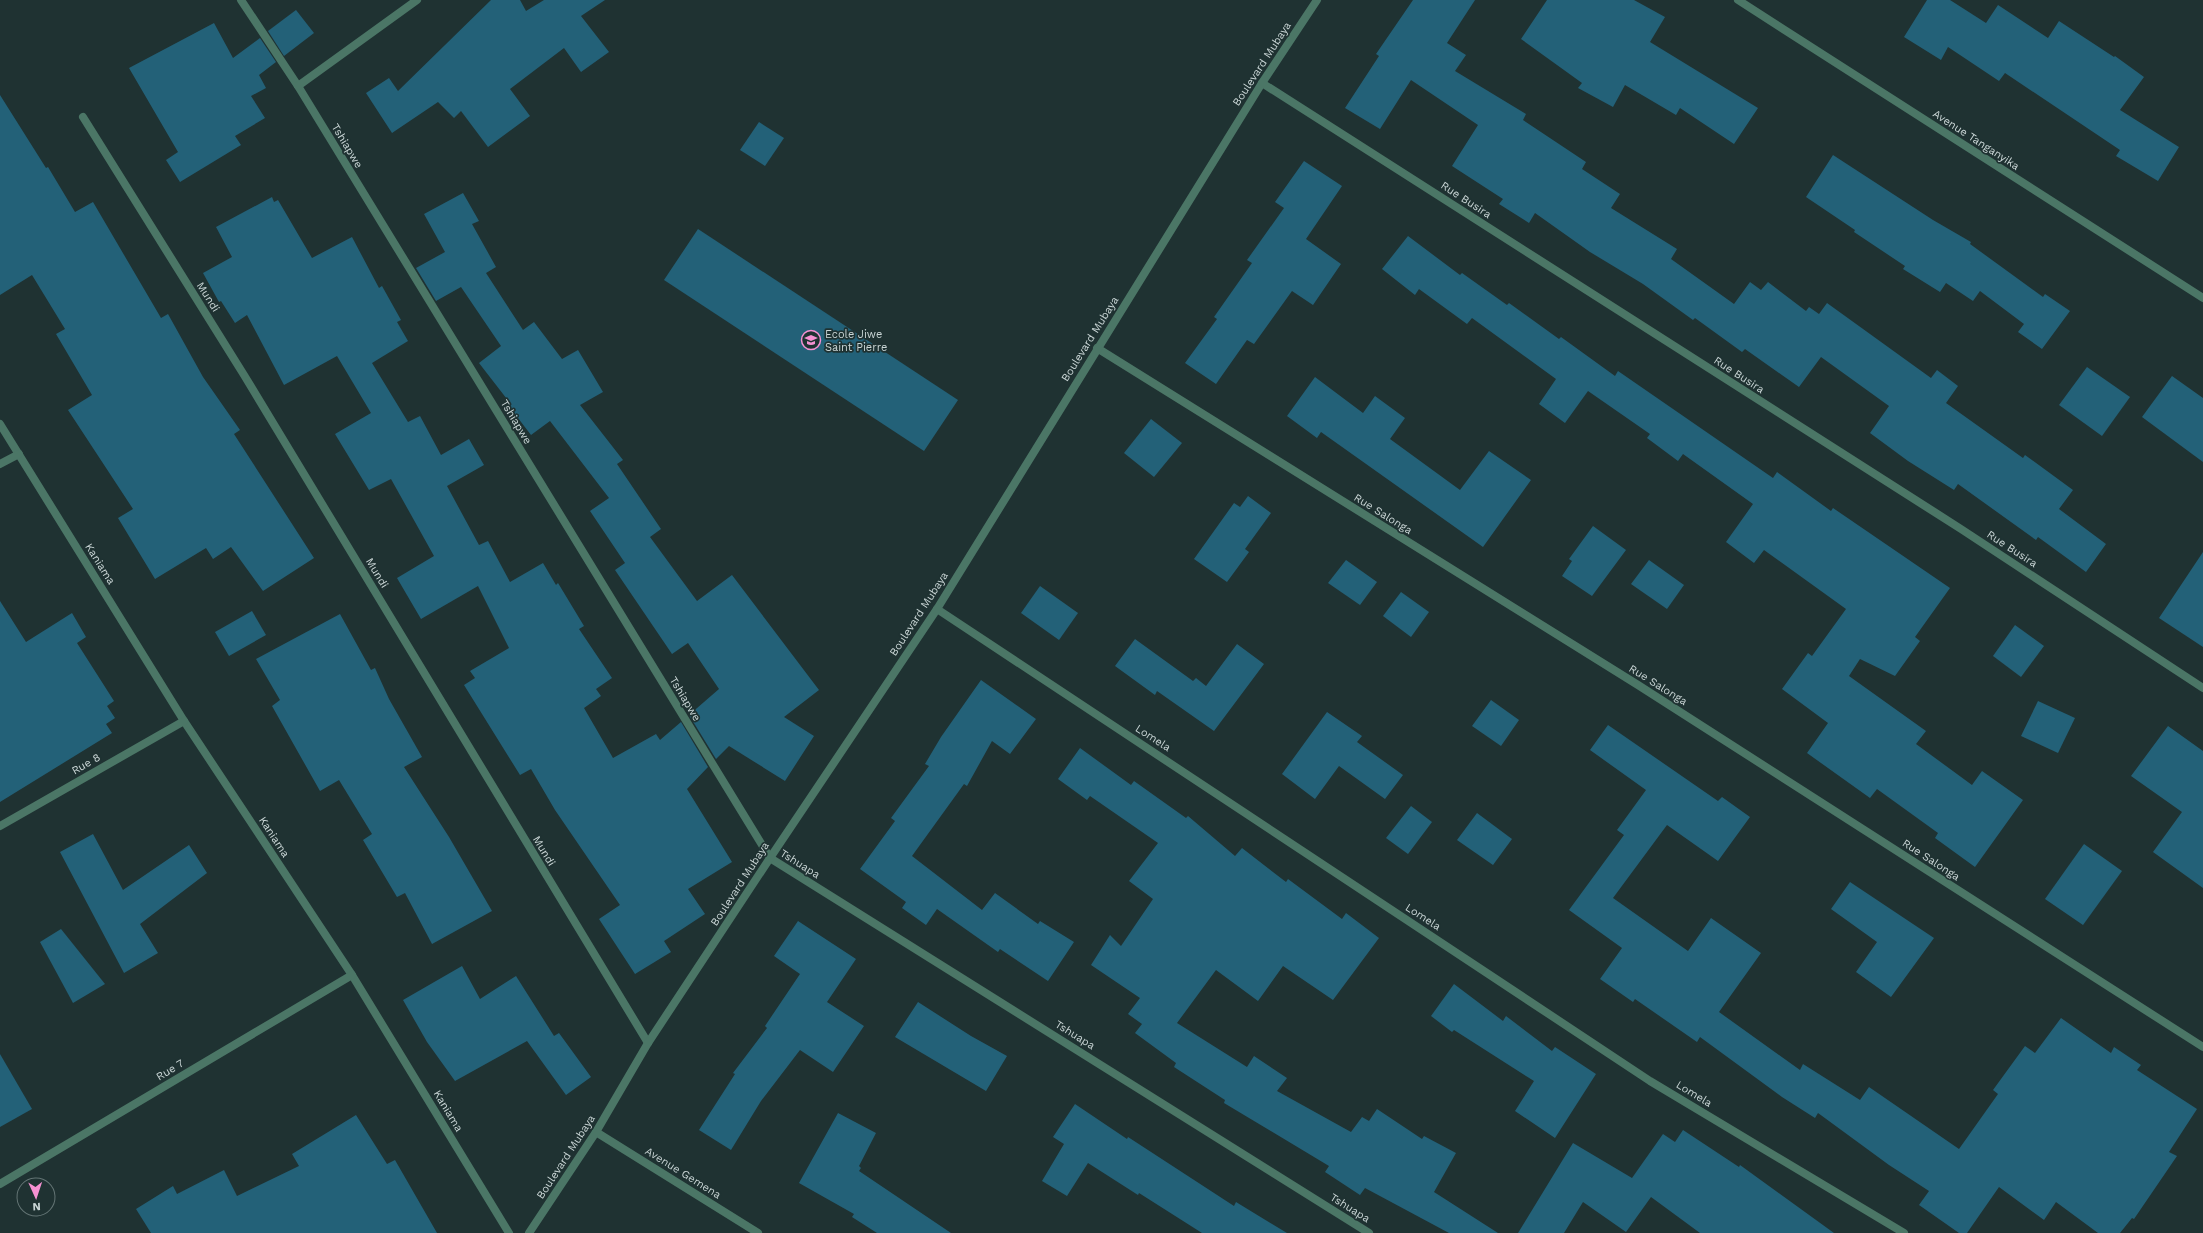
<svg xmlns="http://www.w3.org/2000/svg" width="2203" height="1233" font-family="'Work Sans',sans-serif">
  <rect width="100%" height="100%" fill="#1f3232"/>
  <!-- building -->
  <g fill="#236178">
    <path d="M491 0H520L526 11 544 0H605L581 16 609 52 581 72 564 48 510 89 530 116 488 147 461 111 454 118 438 102 392 133 366 93 389 78 398 91Z"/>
    <path d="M1413 0H1475L1447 43 1466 55 1455 71 1526 114 1523 120 1586 162 1582 169 1620 194 1611 208 1677 249 1671 259 1734 304 1750 282 1761 290 1768 282 1806 311 1809 307 1819 314 1827 303 1931 378 1937 370 1958 386 1946 403 2023 458 2025 455 2073 490 2059 509 2106 544 2086 572 2038 537 2036 540 1958 484 1954 490 1908 461 1870 433 1889 406 1821 357 1799 387 1745 349 1742 352 1695 318 1693 320 1643 284 1590 252 1535 213 1529 223 1499 204 1503 199 1452 166 1478 125 1411 80 1380 129 1345 108 1379 56 1376 54Z"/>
    <path d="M1547 0H1634L1665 17 1650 42 1758 108 1734 144 1680 108 1676 115 1625 85 1613 107 1578 88 1582 83 1521 39Z"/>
    <path d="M1927 0H1950L1986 23 1998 5 2048 38 2059 21 2114 57 2115 56 2144 77 2120 110 2179 147 2158 181 2116 156 2120 150 2005 73 1999 81 1948 47 1941 60 1904 37Z"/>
    <path d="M296 10 314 33 284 56 268 31Z"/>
    <path d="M214 23 233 58 260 38 276 62 259 75 266 88 251 96 265 118 235 136 241 145 180 182 166 160 178 152 129 68Z"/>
    <path d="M0 95 46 168 48 167 75 212 93 202 161 318 168 314 203 377 240 430 234 434 314 558 263 591 231 547 213 559 206 548 155 579 118 518 133 509 68 410 92 395 56 334 65 329 32 275 0 295Z"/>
    <path d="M759 122 784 138 765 166 740 150Z"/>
    <path d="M1833 155 1933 220 1971 242 1970 244 2043 297 2045 294 2070 311 2042 349 2018 332 2024 324 1980 291 1973 301 1946 283 1940 292 1903 269 1905 266 1854 232 1855 230 1806 197Z"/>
    <path d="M1304 161 1342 186 1306 239 1341 264 1313 305 1292 291 1254 344 1247 340 1216 384 1185 363 1217 319 1214 317 1252 263 1247 260 1284 208 1275 202Z"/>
    <path d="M463 193 479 221 472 224 496 267 486 273 523 330 534 322 562 359 578 350 603 392 580 405 623 460 617 464 661 529 650 537 697 601 732 575 819 690 784 717 814 736 785 781 729 746 716 759 689 715 719 689 688 643 672 654 615 570 625 563 590 511 609 498 550 421 531 435 508 405 510 403 479 363 501 346 461 287 436 301 416 268 445 252 424 214Z"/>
    <path d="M272 197 274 202 278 200 312 258 352 237 379 288 382 286 401 320 397 322 408 341 372 363 408 422 420 416 441 455 469 439 484 465 447 486 479 545 488 541 510 582 543 563 556 585 558 583 584 626 579 629 612 678 596 689 601 696 584 708 613 758 656 734 660 740 681 722 708 767 687 789 732 862 688 889 705 914 664 941 671 952 635 974 599 919 620 905 555 810 531 769 520 775 464 685 475 678 470 671 509 648 478 586 421 619 397 578 434 556 391 479 369 490 335 434 371 413 337 356 284 385 247 315 235 323 221 301 219 302 203 273 232 257 216 227Z"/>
    <path d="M698 229 958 400 924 451 664 280Z"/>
    <path d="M1408 236 1460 275 1462 273 1507 305 1509 303 1559 339 1561 337 1615 376 1618 371 1773 478 1777 472 1831 511 1833 508 1950 588 1915 637 1920 641 1895 676 1860 659 1849 676 1926 731 1916 744 1972 785 1982 771 2023 800 1975 867 1935 838 1938 833 1877 789 1870 798 1807 753 1828 723 1782 689 1808 653 1812 656 1846 609 1764 550 1754 563 1726 542 1753 504 1683 454 1678 461 1647 438 1650 434 1588 391 1565 423 1539 404 1556 379 1472 318 1467 324 1419 289 1415 295 1382 269Z"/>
    <path d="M2087 367 2130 397 2102 436 2059 405Z"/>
    <path d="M2172 376 2203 398V462L2142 417Z"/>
    <path d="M1315 377 1363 413 1375 396 1405 418 1390 439 1460 490 1489 451 1531 480 1483 547 1321 432 1317 438 1287 416Z"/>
    <path d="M1151 419 1182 443 1154 477 1124 453Z"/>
    <path d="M1248 496 1271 513 1245 549 1249 552 1227 582 1194 559 1234 503 1240 507Z"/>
    <path d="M1593 526 1626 550 1592 596 1562 576 1572 561 1569 559Z"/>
    <path d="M2203 552V647L2159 618Z"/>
    <path d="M1346 560 1377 582 1360 605 1328 583Z"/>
    <path d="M1649 560 1684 585 1667 609 1631 584Z"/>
    <path d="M1040 586 1078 613 1059 640 1021 613Z"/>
    <path d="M1401 592 1429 612 1411 637 1383 616Z"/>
    <path d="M0 601 26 642 72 613 86 637 77 643 114 701 107 706 115 718 106 724 112 733 0 802Z"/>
    <path d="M252 611 266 635 229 656 215 632Z"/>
    <path d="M340 614 371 670 375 668 389 699 422 757 404 767 449 837 492 911 432 944 405 893 397 897 363 840 372 834 339 780 320 791 272 706 280 700 256 659Z"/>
    <path d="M2015 625 2044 646 2021 677 1993 656Z"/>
    <path d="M1135 639 1193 681 1196 678 1206 686 1237 644 1264 664 1214 731 1157 691 1155 695 1115 666Z"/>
    <path d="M981 680 1036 719 1010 754 992 741 967 786 964 784 912 856 982 910 995 893 1038 924 1040 921 1074 942 1048 981 1000 949 998 952 937 909 926 925 902 908 906 902 860 869 895 821 891 818 929 766 925 764 941 737Z"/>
    <path d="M1491 700 1519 720 1501 746 1472 726Z"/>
    <path d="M2038 701 2075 718 2058 753 2021 736Z"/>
    <path d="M1327 712 1362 736 1357 742 1403 775 1385 799 1339 766 1315 799 1282 774Z"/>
    <path d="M1608 725 1718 801 1722 797 1750 817 1718 861 1667 825 1613 898 1688 951 1711 918 1761 953 1719 1012 1800 1070 1803 1064 1860 1100 1869 1087 1959 1149 1998 1094 1993 1090 2025 1046 2035 1053 2061 1018 2111 1053 2114 1047 2141 1065 2137 1070 2197 1109 2169 1152 2177 1156 2134 1219 2132 1218 2120 1233H2098L2056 1202 2044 1220 1999 1187 1967 1233H1959L1919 1205 1929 1191 1889 1165 1818 1113 1815 1118 1782 1097 1700 1037 1697 1042 1635 999 1633 1002 1600 979 1622 948 1569 910 1624 835 1617 830 1646 790 1590 750Z"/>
    <path d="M2168 726 2203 751V888L2153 852 2182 812 2131 776Z"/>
    <path d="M1080 748 1131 785 1134 781 1186 818 1188 816 1235 856 1242 848 1286 882 1288 879 1342 919 1346 913 1379 938 1333 1000 1283 966 1258 1001 1216 970 1177 1023 1247 1067 1254 1056 1287 1078 1277 1091 1351 1132 1362 1117 1369 1121 1377 1109 1422 1139 1424 1136 1456 1153 1434 1192 1498 1233H1449L1365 1188 1360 1195 1325 1172 1329 1166 1224 1103 1225 1100 1174 1067 1176 1063 1135 1033 1142 1024 1128 1014 1140 998 1091 965 1110 935 1121 946 1153 899 1129 881 1158 843 1090 796 1087 800 1058 779Z"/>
    <path d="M1411 806 1432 822 1408 854 1386 838Z"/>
    <path d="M1477 813 1512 839 1493 865 1457 840Z"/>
    <path d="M93 834 123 890 189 845 207 873 140 924 158 953 124 973 60 852Z"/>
    <path d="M2084 844 2122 871 2083 925 2045 899Z"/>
    <path d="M1850 882 1934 938 1891 997 1856 972 1877 942 1831 909Z"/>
    <path d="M798 921 856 959 827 1002 864 1026 833 1072 800 1050 761 1101 731 1150 699 1130 735 1074 733 1073 767 1028 765 1026 800 974 774 956Z"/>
    <path d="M61 929 105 984 73 1003 40 942Z"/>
    <path d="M462 966 480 999 516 976 554 1036 559 1033 591 1077 566 1095 527 1041 455 1081 427 1042 403 1000Z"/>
    <path d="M1454 984 1503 1021 1506 1016 1552 1051 1555 1047 1596 1074 1555 1138 1515 1111 1534 1081 1454 1030 1452 1032 1431 1016Z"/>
    <path d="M918 1002 971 1036 1007 1056 986 1091 895 1037Z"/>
    <path d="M0 1054 32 1109 0 1127Z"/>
    <path d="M1075 1104 1127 1139 1128 1137 1234 1206 1236 1202 1287 1233H1202L1139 1193 1138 1195 1088 1163 1067 1196 1042 1181 1064 1144 1053 1137Z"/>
    <path d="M838 1113 876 1133 859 1166 861 1168 859 1171 951 1233H877L852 1217 854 1214 799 1183Z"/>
    <path d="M356 1115 387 1164 395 1160 437 1233H151L136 1209 173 1186 177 1194 224 1170 237 1196 299 1166 292 1154Z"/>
    <path d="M1683 1130 1739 1167 1740 1165 1834 1233H1700L1651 1197 1626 1232 1583 1202 1564 1233H1518L1573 1143 1632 1178 1663 1134 1675 1142Z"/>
  </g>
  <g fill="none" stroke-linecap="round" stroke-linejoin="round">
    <!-- street -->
    <g stroke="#4b7666" stroke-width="8">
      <path d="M241 0 298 86 770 858 1369 1233"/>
      <path d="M1738 0 2203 298"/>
      <path d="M1262 83 1961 529 2203 688"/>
      <path d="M298 86 417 0"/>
      <path d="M83 117 244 375 648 1043"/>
      <path d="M1097 348 1638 685 2203 1047"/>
      <path d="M0 424 184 721 352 975 509 1233"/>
      <path d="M0 464 19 454"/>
      <path d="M937 609 1650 1081 1904 1233"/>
      <path d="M0 826 184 721"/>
      <path d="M596 1132 758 1233"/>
      <path d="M0 1184 352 975"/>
      <path d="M529 1233 596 1132 648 1043 770 858 937 609 1262 83 1317 0"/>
    </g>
  </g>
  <!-- icons -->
  <defs>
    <symbol id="school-ring" viewBox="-11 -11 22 22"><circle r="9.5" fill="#1f3232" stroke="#f591d2" stroke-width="1.5"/><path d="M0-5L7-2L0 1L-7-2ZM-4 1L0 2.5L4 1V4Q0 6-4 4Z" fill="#f591d2"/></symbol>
  </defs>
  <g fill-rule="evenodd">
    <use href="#school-ring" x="800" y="329" width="22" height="22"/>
  </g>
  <g text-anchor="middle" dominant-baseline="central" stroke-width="3.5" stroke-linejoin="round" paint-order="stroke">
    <!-- street labels -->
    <g font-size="11" fill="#cad6d6" stroke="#1f3232">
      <text transform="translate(1262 64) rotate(-57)">Boulevard Mubaya</text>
      <text transform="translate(1976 140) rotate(33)">Avenue Tanganyika</text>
      <text transform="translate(347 146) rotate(59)">Tshiapwe</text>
      <text transform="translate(1466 200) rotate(33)">Rue Busira</text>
      <text transform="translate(208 297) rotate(58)">Mundi</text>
      <text transform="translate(1090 339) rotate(-58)">Boulevard Mubaya</text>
      <text transform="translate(1739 375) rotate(33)">Rue Busira</text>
      <text transform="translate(516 422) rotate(59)">Tshiapwe</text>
      <text transform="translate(1383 514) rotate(32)">Rue Salonga</text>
      <text transform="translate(2012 549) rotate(33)">Rue Busira</text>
      <text transform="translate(100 564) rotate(58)">Kaniama</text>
      <text transform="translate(377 573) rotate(59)">Mundi</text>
      <text transform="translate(919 614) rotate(-57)">Boulevard Mubaya</text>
      <text transform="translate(1658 685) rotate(32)">Rue Salonga</text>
      <text transform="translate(685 699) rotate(59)">Tshiapwe</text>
      <text transform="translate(1153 738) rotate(33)">Lomela</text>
      <text transform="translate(86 764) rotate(-30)">Rue 8</text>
      <text transform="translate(274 837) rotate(57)">Kaniama</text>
      <text transform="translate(544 851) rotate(59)">Mundi</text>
      <text transform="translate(1931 860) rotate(33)">Rue Salonga</text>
      <text transform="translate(800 864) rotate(32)">Tshuapa</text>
      <text transform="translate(740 884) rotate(-57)">Boulevard Mubaya</text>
      <text transform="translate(1423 917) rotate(33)">Lomela</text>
      <text transform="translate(1075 1035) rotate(32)">Tshuapa</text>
      <text transform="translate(170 1070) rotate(-31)">Rue 7</text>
      <text transform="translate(1694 1094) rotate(31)">Lomela</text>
      <text transform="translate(448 1111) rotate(59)">Kaniama</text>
      <text transform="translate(566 1157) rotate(-57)">Boulevard Mubaya</text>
      <text transform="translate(683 1173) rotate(32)">Avenue Gemena</text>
      <text transform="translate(1350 1208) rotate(32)">Tshuapa</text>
    </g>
    <!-- poi labels -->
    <g font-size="11" fill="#cad6d6" stroke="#1f3232" text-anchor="start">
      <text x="825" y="334">Ecole Jiwe<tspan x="825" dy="13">Saint Pierre</tspan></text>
    </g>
  </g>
  <!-- north arrow -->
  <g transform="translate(36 1197) rotate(177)"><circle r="19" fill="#1f3232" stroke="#637474"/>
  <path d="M0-3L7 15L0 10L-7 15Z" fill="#f591d2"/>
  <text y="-6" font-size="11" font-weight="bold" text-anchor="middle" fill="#cad6d6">N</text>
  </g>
</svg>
